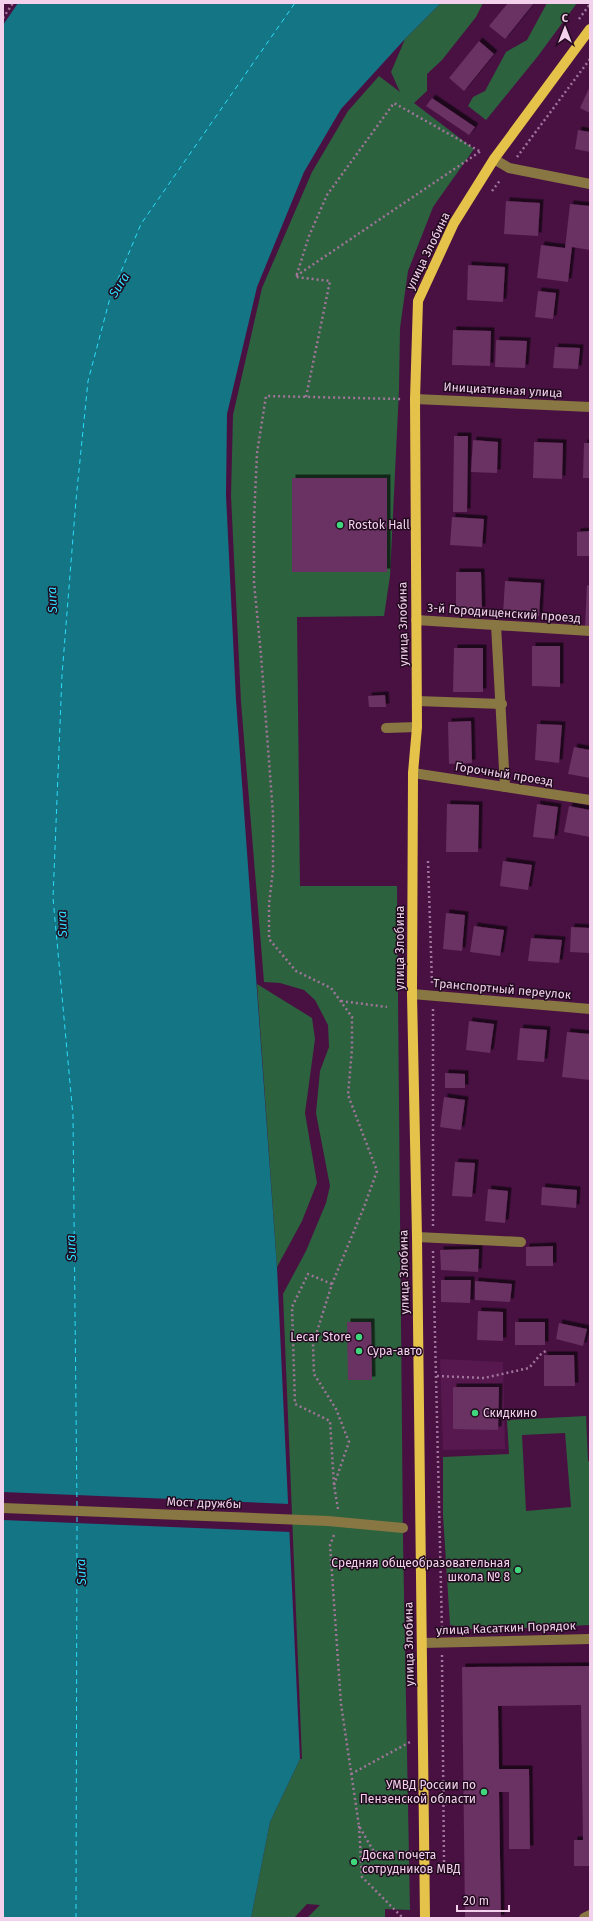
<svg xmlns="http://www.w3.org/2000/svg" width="593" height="1921" font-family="'Fira Sans',sans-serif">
  <defs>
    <filter id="shadow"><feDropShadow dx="3.5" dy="-3.5" stdDeviation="0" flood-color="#0009"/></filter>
  </defs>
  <rect width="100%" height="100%" fill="#481142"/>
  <!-- built -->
  <path fill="#56184f" d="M440 1359 503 1362 505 1449 443 1450Z"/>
  <!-- green -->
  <g fill="#2c623e" fill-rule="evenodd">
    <path d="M441 3H483L476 17 442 60 427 74V91L414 103 474 149 433 207 408 271 400 328 399 390 390 576 384 616 297 617 300 886H397L403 1541 410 1910 385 1909V1918H307L320 1905 307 1904 294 1918H251L270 1822 300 1759H302L283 1294 306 1251 326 1203 330 1186 316 1113 320 1071 329 1047 328 1025 315 1000 304 990 280 983 264 982 241 702 231 496 233 415 262 288 312 172 348 111 379 76 400 92 391 72 405 39Z"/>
    <path d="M547 3H577L538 56 486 120 468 106 473 97 485 91 506 52 527 40Z"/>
    <path d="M257 984 312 1018 315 1039 305 1113 317 1183 302 1221 277 1267Z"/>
    <path d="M586 1416 588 1461 590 1462V1625L477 1630 450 1625 443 1515V1457L509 1454 507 1420ZM565 1433 571 1507 526 1511 522 1435Z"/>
  </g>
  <!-- water -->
  <path fill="#147585" d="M18 3H441L405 39 341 109 304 172 257 287 227 414 226 495 236 700 277 1267 300 1759 270 1822 251 1918H3V25Z"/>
  <!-- pier -->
  <path fill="#481142" d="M3 1492 290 1504 291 1532 3 1520Z"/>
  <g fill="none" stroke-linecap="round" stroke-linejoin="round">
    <!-- ferry -->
    <g stroke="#2cdcf9" stroke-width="1" stroke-dasharray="5 4" stroke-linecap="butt">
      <path d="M77 1506 73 1116 53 898 62 675 76 500 88 381 110 298 141 224 295 3"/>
      <path d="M76 1918 77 1516"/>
    </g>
  </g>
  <!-- building -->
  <g fill="#6a3062" filter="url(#shadow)">
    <path d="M508 3H534L505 39 489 26Z"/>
    <path d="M479 41 494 54 464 91 449 78Z"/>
    <path d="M590 86V113L580 108Z"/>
    <path d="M432 98 475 127 469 135 426 106Z"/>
    <path d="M578 130 590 132V152L575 149Z"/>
    <path d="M506 201 540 203 538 236 504 234Z"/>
    <path d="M570 204 590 206V250L572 247 568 282 537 278 541 245 565 248Z"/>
    <path d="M468 265 505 267 503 302 467 300Z"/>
    <path d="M538 291 556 293 553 319 535 317Z"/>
    <path d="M453 330 491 331 490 366 452 365Z"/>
    <path d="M496 340 527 341 525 368 495 367Z"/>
    <path d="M555 347 580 348 578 369 553 368Z"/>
    <path d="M454 436H468L467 512H453Z"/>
    <path d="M473 440 498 442 497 473 471 472Z"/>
    <path d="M534 442 563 443 562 479 533 478Z"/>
    <path d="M584 443H590V478H583Z"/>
    <rect x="292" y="478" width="95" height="94"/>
    <path d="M452 517 484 519 482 547 450 545Z"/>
    <path d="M590 531V556H577V532Z"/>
    <path d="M456 572H481L482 610H456Z"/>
    <path d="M505 581 541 583 539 616 503 614Z"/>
    <path d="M587 585 590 586V627L585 628Z"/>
    <path d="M532 646H560V687L532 686Z"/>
    <path d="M454 648H483V692H453Z"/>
    <path d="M385 695 386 707H369L368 696Z"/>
    <path d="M471 721 472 763 449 764 448 722Z"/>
    <path d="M537 724 562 725 559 763 535 760Z"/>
    <path d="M574 747 590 750V778L568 774Z"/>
    <path d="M447 804 479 805 478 852H446Z"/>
    <path d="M537 804 558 807 554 839 533 837Z"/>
    <path d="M569 806 590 810V837L564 832Z"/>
    <path d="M503 861 532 865 528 890 500 886Z"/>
    <path d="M446 913 465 915 462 951 443 949Z"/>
    <path d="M474 926 504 930 500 956 470 952Z"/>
    <path d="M571 927 590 928V953L570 952Z"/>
    <path d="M531 938 562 940 559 963 528 961Z"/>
    <path d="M469 1021 494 1024 490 1053 466 1050Z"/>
    <path d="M520 1028 547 1030 544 1062 517 1060Z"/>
    <path d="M567 1032 590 1034V1080L562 1077Z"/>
    <path d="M445 1073 465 1074V1088H445Z"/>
    <path d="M444 1097 465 1100 461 1130 440 1127Z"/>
    <path d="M455 1162 475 1163 472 1197 452 1196Z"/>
    <path d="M542 1187 577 1190 576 1208 541 1205Z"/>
    <path d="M488 1189 508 1191 505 1223 485 1221Z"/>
    <path d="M553 1246V1266H526V1247Z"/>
    <path d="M479 1249 478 1272 441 1270 440 1250Z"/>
    <path d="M441 1280H471L470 1303 441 1302Z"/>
    <path d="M475 1281 512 1284 510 1302 475 1300Z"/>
    <path d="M478 1311 503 1312V1341L477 1340Z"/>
    <path d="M347 1322H371L372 1380H348Z"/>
    <rect x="515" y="1322" width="30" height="23"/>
    <path d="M559 1323 587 1329 583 1346 556 1339Z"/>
    <path d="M544 1355H574L575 1386H544Z"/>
    <path d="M453 1387H499L498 1430 453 1429Z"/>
    <path d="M590 1666V1866H574V1840H583L581 1705 498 1706 499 1769H529L530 1849H509V1792H499L501 1918H465L462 1667Z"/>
  </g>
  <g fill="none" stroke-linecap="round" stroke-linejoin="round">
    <!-- path -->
    <g stroke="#a1759b" stroke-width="2.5" stroke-dasharray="2 3" stroke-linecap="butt">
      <path d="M3 18 13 3"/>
      <path d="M579 19 590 4"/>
      <path d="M517 157 590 59"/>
      <path d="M492 191 501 179"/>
      <path d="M296 276 481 151"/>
      <path d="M306 397 330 281 296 277 309 236 327 195 394 103 481 152"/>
      <path d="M428 861 432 984"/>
      <path d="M341 1001 387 1007"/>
      <path d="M433 1009V1226"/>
      <path d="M433 1251 442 1630"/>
      <path d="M332 1284 308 1274 292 1307 295 1404 330 1421 334 1485 338 1509"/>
      <path d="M437 1376 484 1378 529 1368 540 1355 547 1350"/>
      <path d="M334 1485 349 1442 336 1409 314 1374 313 1344 332 1284 364 1207 377 1171 348 1095 352 1049V1017L331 988 296 971 269 939V904L273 870V814L261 655 254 582V520L257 453 266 396 401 399V400"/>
      <path d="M334 1535 330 1545 341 1704 359 1826 374 1852H412"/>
      <path d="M442 1655 444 1862"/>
      <path d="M351 1774 410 1742"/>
      <path d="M359 1826 362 1877 403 1918"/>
    </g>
    <!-- minor -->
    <g stroke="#887742" stroke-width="10">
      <path d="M494 159 509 168 590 184"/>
      <path d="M415 399 590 407"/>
      <path d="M416 620 590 631"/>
      <path d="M496 625 505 787"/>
      <path d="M417 701 502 704"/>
      <path d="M386 728 417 727"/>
      <path d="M413 773 590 800"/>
      <path d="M412 994 590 1009"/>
      <path d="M417 1237 521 1242"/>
      <path d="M3 1508 328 1521 403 1528"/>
      <path d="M422 1643 590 1639"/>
      <path d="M584 1918 590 1915"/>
    </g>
    <!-- major -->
    <path stroke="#e5c249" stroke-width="10" d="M425 1918 417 1237 412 994 413 773 417 727 415 399 418 301 454 223 494 159 590 29"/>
  </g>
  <!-- markers -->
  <g fill="#40d77c" stroke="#210a1e" stroke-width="1.5">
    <circle cx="340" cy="525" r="4"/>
    <circle cx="359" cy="1337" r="4"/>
    <circle cx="359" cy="1351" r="4"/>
    <circle cx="475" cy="1413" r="4"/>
    <circle cx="518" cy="1570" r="4"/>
    <circle cx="484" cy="1792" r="4"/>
    <circle cx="354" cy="1862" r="4"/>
  </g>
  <g text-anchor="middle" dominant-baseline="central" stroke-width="3" stroke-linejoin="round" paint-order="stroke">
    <!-- street labels -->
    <g font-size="12" fill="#f3d1ed" stroke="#210a1e">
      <text transform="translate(428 251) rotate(-64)">улица Злобина</text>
      <text transform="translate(503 390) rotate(3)">Инициативная улица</text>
      <text transform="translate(504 613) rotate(4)">3-й Городищенский проезд</text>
      <text transform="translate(403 624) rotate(-91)">улица Злобина</text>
      <text transform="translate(504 774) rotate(9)">Горочный проезд</text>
      <text transform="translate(400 948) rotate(-90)">улица Злобина</text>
      <text transform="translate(502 989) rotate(5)">Транспортный переулок</text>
      <text transform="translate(404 1272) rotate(-91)">улица Злобина</text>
      <text transform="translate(204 1503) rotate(2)">Мост дружбы</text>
      <text transform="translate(506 1628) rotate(-2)">улица Касаткин Порядок</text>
      <text transform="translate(409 1644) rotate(-91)">улица Злобина</text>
    </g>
    <!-- poi labels -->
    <g font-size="12" fill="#f3d1ed" stroke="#210a1e" text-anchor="start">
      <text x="348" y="525">Rostok Hall</text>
      <text x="351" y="1337" text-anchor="end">Lecar Store</text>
      <text x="367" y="1351">Сура-авто</text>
      <text x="483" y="1413">Скидкино</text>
      <text x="510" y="1563" text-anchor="end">Средняя общеобразовательная<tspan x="510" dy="14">школа № 8</tspan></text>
      <text x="476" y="1785" text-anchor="end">УМВД России по<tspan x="476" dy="14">Пензенской области</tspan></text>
      <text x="362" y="1855">Доска почета<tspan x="362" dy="14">сотрудников МВД</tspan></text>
    </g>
    <!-- water labels -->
    <g font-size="13" font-style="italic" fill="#2cdcf9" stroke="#210a1e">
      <text transform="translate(119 285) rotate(-58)">Sura</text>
      <text transform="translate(52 600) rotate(-92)">Sura</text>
      <text transform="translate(62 924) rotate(-92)">Sura</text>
      <text transform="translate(71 1248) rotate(-92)">Sura</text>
      <text transform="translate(81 1572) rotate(-92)">Sura</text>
    </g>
  </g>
  <!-- border -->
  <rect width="593" height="1921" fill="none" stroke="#f3d1ed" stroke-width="8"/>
  <!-- north arrow -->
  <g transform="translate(565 28)" stroke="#210a1e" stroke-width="3" paint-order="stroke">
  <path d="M0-3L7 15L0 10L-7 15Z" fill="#f3d1ed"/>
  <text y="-6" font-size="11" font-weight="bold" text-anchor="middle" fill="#f3d1ed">С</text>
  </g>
  <!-- scale -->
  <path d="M457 1905v6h52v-6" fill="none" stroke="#f3d1ed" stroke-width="2"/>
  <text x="463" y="1905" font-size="12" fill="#f3d1ed" stroke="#210a1e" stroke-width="3" paint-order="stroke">20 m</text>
</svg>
